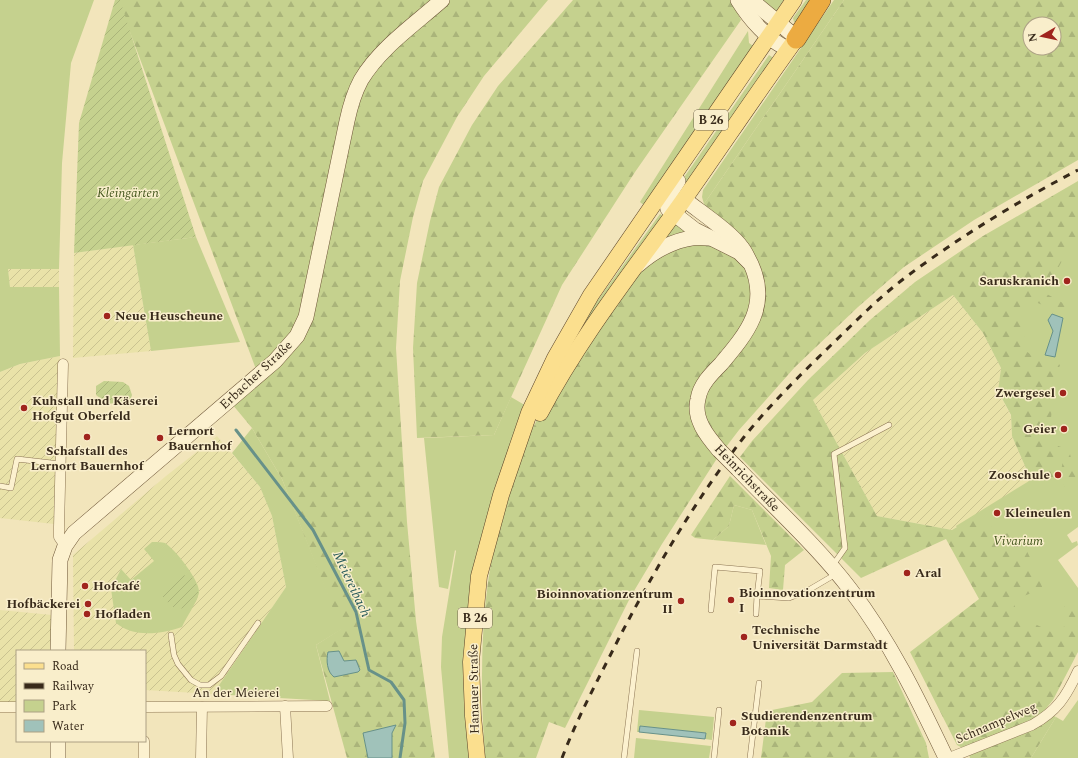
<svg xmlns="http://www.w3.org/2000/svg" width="1078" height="758" font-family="Spectral,serif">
  <defs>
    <pattern id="farmland-furrows" width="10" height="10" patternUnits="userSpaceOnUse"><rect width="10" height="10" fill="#e9e2a8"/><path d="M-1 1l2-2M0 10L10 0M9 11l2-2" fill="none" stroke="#c9c290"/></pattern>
    <pattern id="forest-firs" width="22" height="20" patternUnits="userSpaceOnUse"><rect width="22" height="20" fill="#c5d18e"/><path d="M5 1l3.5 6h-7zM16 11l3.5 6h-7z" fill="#aab47a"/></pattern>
    <pattern id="garden-furrows" width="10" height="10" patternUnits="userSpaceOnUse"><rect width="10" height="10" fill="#c5d18e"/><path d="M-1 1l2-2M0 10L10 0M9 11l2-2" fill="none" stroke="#aab47a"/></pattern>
  </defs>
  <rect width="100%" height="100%" fill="#f2e5bb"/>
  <!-- farmland -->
  <g fill="url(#farmland-furrows)">
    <path d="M133 245 151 351 73 358 74 253Z"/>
    <path d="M8 269H59V287H10Z"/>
    <path d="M953 295 983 333 1001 368 998 391 1011 416 1012 436 1031 480 952 530 877 516 813 400 865 353Z"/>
    <path d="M60 356 54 524 0 518V372L20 364Z"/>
    <path d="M217 436 260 487 272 516 286 587 213 694 145 690V651H74L73 555 166 476Z"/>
    <path d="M0 610 52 615 51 651H17V703L0 704Z"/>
  </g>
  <!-- green -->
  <g fill="#c5d18e">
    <path d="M0 0H94L71 63 62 163 59 269H8L10 287H59L60 356 20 364 0 372Z"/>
    <path d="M758 0H784L774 14Z"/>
    <path d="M806 0H813L797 22H794L793 18Z"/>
    <path d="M834 0H844L704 204 702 197 703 190Z"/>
    <path d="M748 31 749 43 756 48 646 207 640 202Z"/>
    <path d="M769 55 772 57V59L683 188 678 186Z"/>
    <path d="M1078 195V527L1067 535 1072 543 1077 541 1078 545 1058 560 1078 588V636L1041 660 956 526 1047 470 997 242Z"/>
    <path d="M660 214 663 216 543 391 585 318Z"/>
    <path d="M675 221 689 232 663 242Z"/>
    <path d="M196 237 240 342 151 351 133 245Z"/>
    <path d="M511 397 528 407 483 536 470 758H449L441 667 442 637 456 551 455 550 448 589 439 587 424 438 494 435Z"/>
    <path d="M252 428 282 479 342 629 316 645 330 701 213 694 286 587 272 516 260 487 232 453Z"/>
    <path d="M734 505 752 510 766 545 713 540 729 526Z"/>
    <path d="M152 542C156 542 162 542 165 543 175 549 201 582 199 593 196 604 187 616 182 627 161 634 134 638 116 623L111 589 121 569 131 580 154 561 144 549Z"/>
    <path d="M1078 700V758H1031L1056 717 1063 721Z"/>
    <path d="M639 710 714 717 712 740 705 739 706 733 640 726 639 732H637Z"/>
    <path d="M636 738 711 746 709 758H634Z"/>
  </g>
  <!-- forest -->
  <g fill="url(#forest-firs)" fill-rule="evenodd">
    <path d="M118 0H548L484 76 457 117 423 181 413 217 400 281 396 348 407 522 416 621 435 758H347L316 645 341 629 282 479 252 428 232 404 260 380Z"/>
    <path d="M573 0H731L741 20 635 172 562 285 494 435 417 438 413 348 417 283 430 221 439 187 472 125 498 86Z"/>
    <path d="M844 0H1078V160L974 220 904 267 858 307 795 367 739 430 716 460 662 544 631 596 565 728 549 722 536 758H485C481 699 480 641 488 582 492 552 502 522 510 493L506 480 557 381 647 263 691 242 718 246 704 204ZM1030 24H1054V48H1030Z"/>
    <path d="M1078 181V235L1073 240 1045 293 1070 307 1066 315 1019 295 1026 351 1044 364 1056 362 1060 365 1049 394 1042 396 1044 408 1052 407 1050 429 1044 431 1047 445 1053 444 1069 450 1077 482 1074 487 1066 489C1061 481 1060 471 1063 462L1059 459 1051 463 1056 488 1049 486 1047 471 1031 480 1012 436 1011 415 998 391 1001 368 983 333 953 295 865 353 813 400 877 516 952 530 977 515 981 523 987 519 997 537C1005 534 1011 530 1019 535L1041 580 1042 587 1040 590 1018 598 1014 604 1018 616 1058 635 1061 633 1070 613 1064 609V603L1078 607V652L1053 700 1044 711 1056 717 1031 758H970L968 751 957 745 910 652 979 599 946 539 861 578 740 457 752 441 808 380 870 320 915 282 983 236Z"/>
    <path d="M730 476 804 550 785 565 783 590 769 588 771 556 752 510 734 505 729 526 713 540 695 538 691 535Z"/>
    <path d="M893 672 926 743 929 758H761L767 711 812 702 842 673Z"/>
  </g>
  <!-- garden -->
  <g fill="url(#garden-furrows)">
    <path d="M115 0H120L196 237 74 253 79 123Z"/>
    <path d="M104 381 123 382 129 386 132 395 130 401 108 404 96 395V386Z"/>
    <path d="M189 574C200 583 203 603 187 608 183 609 177 608 174 608L163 598V589L173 579Z"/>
  </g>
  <!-- water -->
  <g fill="#a0c2ba" stroke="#679189">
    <path d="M1052 314 1063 318 1055 357 1045 355 1053 331 1048 320Z"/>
    <path d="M339 651 344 661 356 660 360 670 358 672 334 677C327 672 326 660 328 652Z"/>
    <path d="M396 725 392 733V758H368L363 733Z"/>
    <path d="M640 726 706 733 705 739 639 732Z"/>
  </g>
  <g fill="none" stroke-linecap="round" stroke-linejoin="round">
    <!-- stream -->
    <path stroke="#679189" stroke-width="3" d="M236 430 313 530 356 612 369 670 391 682 404 700 405 723 400 758"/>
    <defs>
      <g id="lane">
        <path d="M0 486 11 488 17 459 60 464"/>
        <path d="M833 565 845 548 834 454 889 425"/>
        <path d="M711 610 715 567 760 571 757 596 789 598 807 591 836 574"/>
        <path d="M756 614 757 596"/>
        <path d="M171 635 174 655 178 664 191 680 200 685H209L221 676 258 623"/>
        <path d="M624 758 637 651"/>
        <path d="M714 758 719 710"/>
        <path d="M750 758 759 683"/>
      </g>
      <g id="street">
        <path d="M63 364 59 527V537L65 546"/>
        <path d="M285 706 288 758"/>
        <path d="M0 707H17"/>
        <path d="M145 707 327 706"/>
        <path d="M144 758V741"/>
        <path d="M201 758 202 707"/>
        <path d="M949 758 1032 725C1057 711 1066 697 1078 671"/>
      </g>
      <g id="secondary">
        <path d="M738 0C749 18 769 42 789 49"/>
        <path d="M751 0 792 34 796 39"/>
        <path d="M678 181 666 200 668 209 695 230 739 252 749 262"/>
        <path d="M684 199C700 212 731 232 742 248 746 253 748 259 751 264 770 306 747 333 721 364 711 374 700 385 698 399 693 419 707 436 719 450"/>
        <path d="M638 265C657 248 683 235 708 238"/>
        <path d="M738 469C775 508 817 546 850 589 890 641 918 699 946 758"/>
        <path d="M58 651 60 560 65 546 74 533 275 361 297 336 306 317 347 121C350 107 354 93 361 80 380 48 414 25 442 0"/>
        <path d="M58 741V758"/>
      </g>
      <g id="primary">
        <path d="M540 413C579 339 631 273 680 205 719 150 756 94 796 39"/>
        <path d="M477 758 473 716 471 662 479 576 501 495 529 413 555 358 591 295 794 0"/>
      </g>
      <path id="highway" d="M796 39 821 0"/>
    </defs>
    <!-- lane casing -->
    <use href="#lane" stroke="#8b7453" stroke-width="6"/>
    <!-- street casing -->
    <use href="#street" stroke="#8b7453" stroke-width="11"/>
    <!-- secondary casing -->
    <use href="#secondary" stroke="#6d5537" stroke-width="16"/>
    <!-- primary casing -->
    <use href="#primary" stroke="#584128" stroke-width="17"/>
    <!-- highway casing -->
    <use href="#highway" stroke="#584128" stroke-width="20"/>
    <!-- lane -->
    <use href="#lane" stroke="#fcf1cf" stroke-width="5"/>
    <!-- street -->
    <use href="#street" stroke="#fcf1cf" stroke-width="10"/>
    <!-- secondary -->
    <use href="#secondary" stroke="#fcf1cf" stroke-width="15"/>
    <!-- primary -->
    <use href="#primary" stroke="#fbdf8e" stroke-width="16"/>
    <!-- highway -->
    <use href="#highway" stroke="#ecab41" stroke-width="19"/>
    <!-- rail -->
    <path stroke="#382a1a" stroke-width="3" stroke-dasharray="7 7" stroke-linecap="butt" d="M562 758C578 716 599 678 619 638 655 569 696 499 744 437 769 406 798 377 827 349 854 323 880 296 910 274 961 236 1022 199 1078 170"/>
    <defs>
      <path id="secondary-bridge" d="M719 450 738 469"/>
    </defs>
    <!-- secondary-bridge casing -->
    <use href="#secondary-bridge" stroke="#6d5537" stroke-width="16" stroke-linecap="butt"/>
    <!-- secondary-bridge -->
    <use href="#secondary-bridge" stroke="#fcf1cf" stroke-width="15"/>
  </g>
  <!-- markers -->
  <g fill="#a0241d" stroke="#f9eecb" stroke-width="1.5">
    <circle cx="1067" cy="281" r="4"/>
    <circle cx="107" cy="316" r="4"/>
    <circle cx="1063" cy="393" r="4"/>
    <circle cx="24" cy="408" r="4"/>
    <circle cx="1064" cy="429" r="4"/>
    <circle cx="87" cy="437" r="4"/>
    <circle cx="160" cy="438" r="4"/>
    <circle cx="1058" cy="475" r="4"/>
    <circle cx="997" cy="513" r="4"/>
    <circle cx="907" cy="573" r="4"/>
    <circle cx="85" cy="586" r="4"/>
    <circle cx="731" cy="600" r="4"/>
    <circle cx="681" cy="601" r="4"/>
    <circle cx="88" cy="604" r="4"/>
    <circle cx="87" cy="614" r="4"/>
    <circle cx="744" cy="637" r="4"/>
    <circle cx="733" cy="723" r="4"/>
  </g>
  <g text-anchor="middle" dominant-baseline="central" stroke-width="3" stroke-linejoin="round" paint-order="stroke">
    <!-- shield labels -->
    <g fill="#f9eecb" stroke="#72654f" stroke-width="1">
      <rect x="694" y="110" width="34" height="20" rx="3"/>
      <rect x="458" y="608" width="34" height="20" rx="3"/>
    </g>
    <g font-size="12" font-weight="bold" fill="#382a1a">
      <text x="711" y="120">B 26</text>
      <text x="475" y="618">B 26</text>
    </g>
    <!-- park labels -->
    <g font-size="13" font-style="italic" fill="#45571e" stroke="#f9eecb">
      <text x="128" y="193">Kleingärten</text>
      <text x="1018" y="541">Vivarium</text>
    </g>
    <!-- poi labels -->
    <g font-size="13" font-weight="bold" fill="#382a1a" stroke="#f9eecb" text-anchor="start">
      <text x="1059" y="281" text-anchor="end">Saruskranich</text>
      <text x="115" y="316">Neue Heuscheune</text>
      <text x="1055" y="393" text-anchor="end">Zwergesel</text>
      <text x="32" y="401">Kuhstall und Käserei<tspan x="32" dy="15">Hofgut Oberfeld</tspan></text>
      <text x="1056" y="429" text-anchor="end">Geier</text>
      <text x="168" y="431">Lernort<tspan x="168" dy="15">Bauernhof</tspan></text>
      <text x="87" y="451" text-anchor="middle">Schafstall des<tspan x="87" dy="15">Lernort Bauernhof</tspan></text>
      <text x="1050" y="475" text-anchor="end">Zooschule</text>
      <text x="1005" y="513">Kleineulen</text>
      <text x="915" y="573">Aral</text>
      <text x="93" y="586">Hofcafé</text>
      <text x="739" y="593">Bioinnovationzentrum<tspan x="739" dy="15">I</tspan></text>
      <text x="673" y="594" text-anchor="end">Bioinnovationzentrum<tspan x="673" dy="15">II</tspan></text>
      <text x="80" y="604" text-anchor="end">Hofbäckerei</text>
      <text x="95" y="614">Hofladen</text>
      <text x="752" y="630">Technische<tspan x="752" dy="15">Universität Darmstadt</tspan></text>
      <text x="741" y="716">Studierendenzentrum<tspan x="741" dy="15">Botanik</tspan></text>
    </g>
    <!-- street labels -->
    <g font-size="13" fill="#382a1a" stroke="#f9eecb">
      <text transform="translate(256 375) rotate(-43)">Erbacher Straße</text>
      <text transform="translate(747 478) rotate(46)">Heinrichstraße</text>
      <text transform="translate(474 689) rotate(-91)">Hanauer Straße</text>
      <text x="236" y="693">An der Meierei</text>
      <text transform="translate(996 723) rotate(-23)">Schnampelweg</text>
    </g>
    <!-- water labels -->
    <g font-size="14" font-style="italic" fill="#275a5a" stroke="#f9eecb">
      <text transform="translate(352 584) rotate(65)">Meiereibach</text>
    </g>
  </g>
  <!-- legend -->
  <rect x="16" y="650" width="130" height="92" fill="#f9eecb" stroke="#aca084"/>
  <rect x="24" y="663" width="20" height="6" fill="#fbdf8e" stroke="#aca084"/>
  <text x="52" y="670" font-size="12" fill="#382a1a">Road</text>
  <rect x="24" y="683" width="20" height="6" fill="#382a1a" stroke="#aca084"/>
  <text x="52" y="690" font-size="12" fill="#382a1a">Railway</text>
  <rect x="24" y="700" width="20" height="12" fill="#c5d18e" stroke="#aca084"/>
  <text x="52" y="710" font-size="12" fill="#382a1a">Park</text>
  <rect x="24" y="720" width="20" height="12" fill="#a0c2ba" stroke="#aca084"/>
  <text x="52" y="730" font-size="12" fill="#382a1a">Water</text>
  <!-- north arrow -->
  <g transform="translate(1042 36) rotate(261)"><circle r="19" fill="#f9eecb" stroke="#aca084"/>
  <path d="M0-3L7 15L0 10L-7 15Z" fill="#a0241d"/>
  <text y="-6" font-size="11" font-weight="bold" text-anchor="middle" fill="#382a1a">N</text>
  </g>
</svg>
